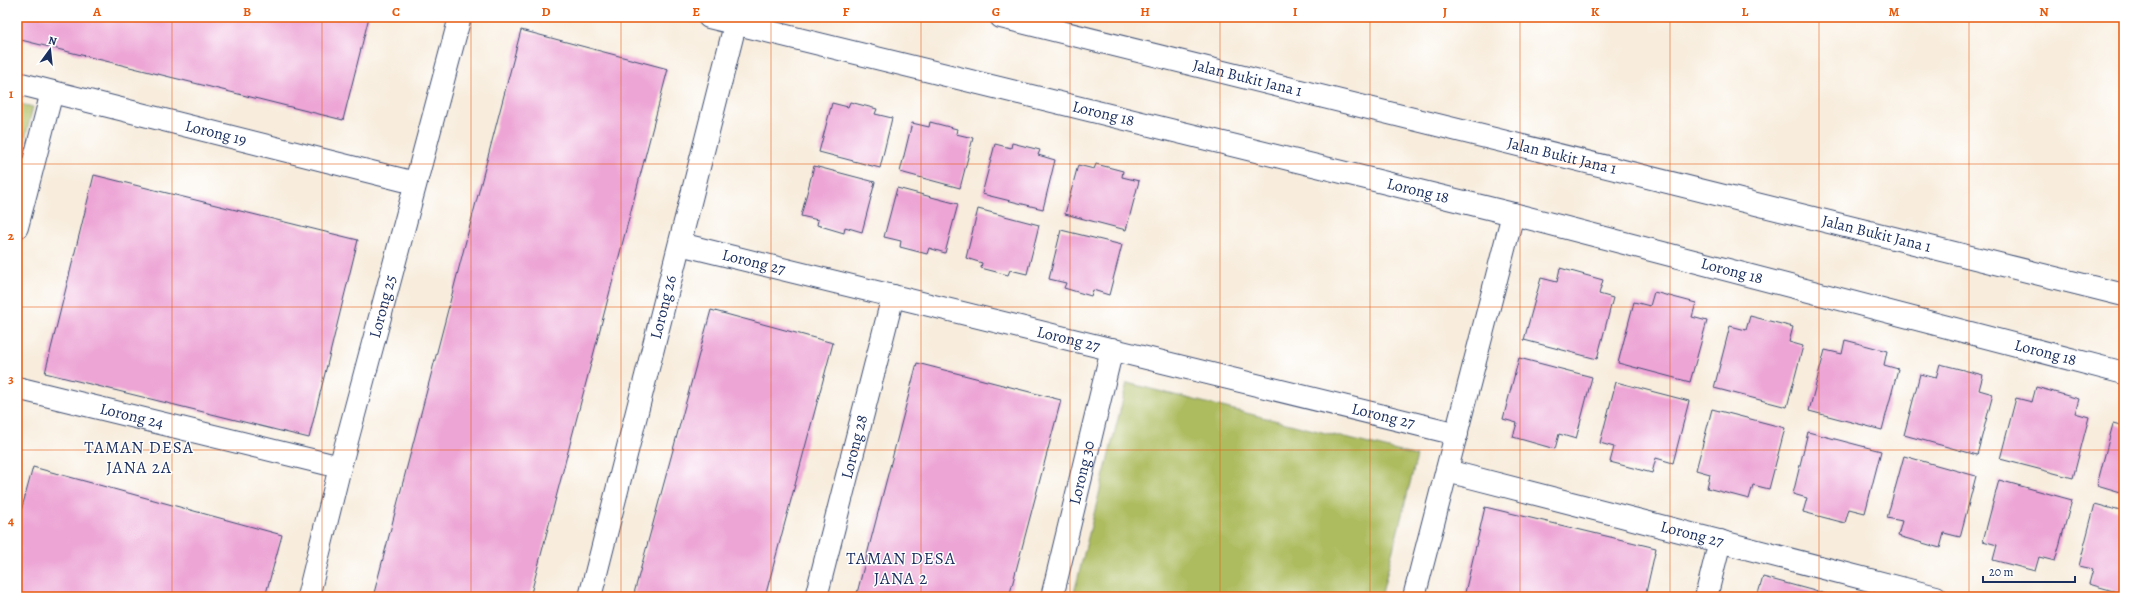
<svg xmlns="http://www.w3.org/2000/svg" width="2141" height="614" font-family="Alegreya,serif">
  <rect width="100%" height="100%" fill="#fff"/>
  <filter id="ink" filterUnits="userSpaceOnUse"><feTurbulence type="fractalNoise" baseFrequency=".025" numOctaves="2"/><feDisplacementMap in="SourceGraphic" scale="8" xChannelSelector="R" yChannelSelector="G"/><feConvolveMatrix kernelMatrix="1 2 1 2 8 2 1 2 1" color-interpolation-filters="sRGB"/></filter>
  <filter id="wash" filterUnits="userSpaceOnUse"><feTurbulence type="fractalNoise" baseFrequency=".012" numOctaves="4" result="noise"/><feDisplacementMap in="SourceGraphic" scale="16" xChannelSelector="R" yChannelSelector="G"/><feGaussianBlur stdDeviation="0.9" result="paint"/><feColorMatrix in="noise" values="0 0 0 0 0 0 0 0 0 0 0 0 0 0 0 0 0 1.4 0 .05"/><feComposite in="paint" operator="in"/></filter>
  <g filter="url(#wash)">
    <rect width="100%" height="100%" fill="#f8eddd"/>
    <!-- green -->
    <g fill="#adbc5f" stroke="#64765e">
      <path d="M17 103 33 107 17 172Z"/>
      <path d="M1127 383 1417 456 1381 597H1073Z"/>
    </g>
    <g id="blocks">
      <!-- building -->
      <g fill="#eda5d5">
        <path d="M17 17H369L343 120 17 39Z"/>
        <path d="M521 30 668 69 530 597H373Z"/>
        <path d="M850 102 877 109 875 114 892 118 880 168 819 152 832 103 848 107Z"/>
        <path d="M930 122 957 129 956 134 973 138 960 188 900 172 912 123 929 127Z"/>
        <path d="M1012 143 1040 150 1038 155 1055 160 1043 209 982 194 995 144 1011 148Z"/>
        <path d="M1096 164 1123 171 1122 177 1139 181 1126 230 1065 214 1078 165 1094 169Z"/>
        <path d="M814 166 875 182 862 232 845 227 844 233 817 225 818 220 801 216Z"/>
        <path d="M94 175 358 240 309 438 45 373Z"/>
        <path d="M897 188 958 204 945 253 929 248 927 254 900 247 901 241 884 237Z"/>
        <path d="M978 209 1039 225 1027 274 1010 270 1008 275 981 268 982 263 966 258Z"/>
        <path d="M1061 230 1122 245 1109 295 1093 290 1091 296 1064 288 1066 283 1049 279Z"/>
        <path d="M1560 268 1603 280 1599 294 1613 298 1597 359 1524 340 1541 278 1557 282Z"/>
        <path d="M1654 292 1696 303 1692 317 1707 321 1690 382 1618 363 1634 302 1650 306Z"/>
        <path d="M711 310 833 343 765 597H633Z"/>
        <path d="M1750 316 1793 327 1789 342 1803 346 1787 407 1714 388 1730 326 1746 330Z"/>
        <path d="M1845 340 1887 351 1884 365 1898 369 1882 430 1809 411 1825 350 1842 354Z"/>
        <path d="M1519 358 1592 377 1576 439 1559 434 1555 449 1513 437 1517 423 1503 419Z"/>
        <path d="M917 363 1061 400 1009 597H856Z"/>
        <path d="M1940 364 1983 375 1979 390 1993 394 1977 455 1904 435 1920 374 1936 378Z"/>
        <path d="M1616 382 1689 401 1673 463 1656 458 1652 473 1610 462 1614 447 1600 443Z"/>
        <path d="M2036 387 2079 399 2075 413 2089 417 2073 478 2000 459 2016 398 2032 402Z"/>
        <path d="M1712 409 1785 428 1769 489 1753 485 1749 499 1707 488 1710 474 1696 470Z"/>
        <path d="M2113 424 2124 427V493L2097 485Z"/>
        <path d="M1808 432 1881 451 1865 513 1849 509 1845 523 1803 512 1807 498 1793 494Z"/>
        <path d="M1904 456 1976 476 1960 537 1944 533 1940 548 1898 536 1902 521 1887 518Z"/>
        <path d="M33 467 282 535 265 597H17V526Z"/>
        <path d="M1999 480 2072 500 2055 561 2039 557 2035 571 1993 560 1997 545 1983 541Z"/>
        <path d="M2095 504 2124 512V594L2089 584 2093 569 2079 566Z"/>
        <path d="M1485 507 1656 548 1645 597H1464Z"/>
        <path d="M1763 577 1837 597H1757Z"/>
      </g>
    </g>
  </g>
  <g filter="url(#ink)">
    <use href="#blocks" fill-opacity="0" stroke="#3c4c71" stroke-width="1"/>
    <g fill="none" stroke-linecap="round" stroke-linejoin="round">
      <defs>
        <g id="minor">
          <path id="s1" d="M709 17 1513 214 2124 373"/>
          <path id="s2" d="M1001 17 2124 295"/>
          <path id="s3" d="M17 83 415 183"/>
          <path d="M17 227 52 92"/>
          <path id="s4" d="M680 244 1457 434"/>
          <path id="s5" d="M17 388 340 467"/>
          <path id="s6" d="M1447 471 1936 597"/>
          <path id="s7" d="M308 597 340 467 460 17"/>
          <path id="s8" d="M590 597 737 17"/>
          <path id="s9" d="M816 597 893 296"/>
          <path id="s10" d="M1052 597 1112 349"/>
          <path d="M1414 597 1513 214"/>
          <path d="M1706 597 1720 541"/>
        </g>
      </defs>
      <!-- minor casing -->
      <use href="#minor" stroke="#3c4c71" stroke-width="24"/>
      <!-- minor -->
      <use href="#minor" stroke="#fff" stroke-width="22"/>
    </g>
  </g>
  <!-- grid -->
  <path fill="none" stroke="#e8590c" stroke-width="1" stroke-opacity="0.55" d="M172 17V597M322 17V597M471 17V597M621 17V597M771 17V597M921 17V597M1070 17V597M1220 17V597M1370 17V597M1520 17V597M1670 17V597M1819 17V597M1969 17V597M17 164H2124M17 307H2124M17 450H2124"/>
  <g text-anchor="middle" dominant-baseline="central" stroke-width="3" stroke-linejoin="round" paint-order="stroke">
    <!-- street labels -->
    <g font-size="16" fill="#1b2f5e" stroke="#fff">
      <text stroke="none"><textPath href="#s2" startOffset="254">Jalan Bukit Jana 1</textPath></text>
      <text stroke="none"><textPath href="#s1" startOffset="406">Lorong 18</textPath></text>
      <text stroke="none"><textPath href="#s3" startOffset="205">Lorong 19</textPath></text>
      <text stroke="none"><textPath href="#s2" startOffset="578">Jalan Bukit Jana 1</textPath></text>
      <text stroke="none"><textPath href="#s1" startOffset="730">Lorong 18</textPath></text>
      <text stroke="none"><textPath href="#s2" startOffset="902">Jalan Bukit Jana 1</textPath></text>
      <text stroke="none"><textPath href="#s4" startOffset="76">Lorong 27</textPath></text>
      <text stroke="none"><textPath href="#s1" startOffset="1054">Lorong 18</textPath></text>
      <text stroke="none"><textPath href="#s7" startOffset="300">Lorong 25</textPath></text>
      <text stroke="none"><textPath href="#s8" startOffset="299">Lorong 26</textPath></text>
      <text stroke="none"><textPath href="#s4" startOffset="400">Lorong 27</textPath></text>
      <text stroke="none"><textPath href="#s1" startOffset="1378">Lorong 18</textPath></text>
      <text stroke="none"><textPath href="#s5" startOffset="118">Lorong 24</textPath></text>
      <text stroke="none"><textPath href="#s4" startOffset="724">Lorong 27</textPath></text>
      <text stroke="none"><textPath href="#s9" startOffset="155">Lorong 28</textPath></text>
      <text stroke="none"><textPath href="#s10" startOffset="128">Lorong 30</textPath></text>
      <text stroke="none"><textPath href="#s6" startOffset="253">Lorong 27</textPath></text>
    </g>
    <!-- neighbourhood labels -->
    <g font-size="17" letter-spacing="1" fill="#1b2f5e" stroke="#fff">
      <text x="139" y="447">TAMAN DESA<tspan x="139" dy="20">JANA 2A</tspan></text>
      <text x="901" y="558">TAMAN DESA<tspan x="901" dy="20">JANA 2</tspan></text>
    </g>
  </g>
  <!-- margin -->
  <rect width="2141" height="614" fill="none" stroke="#fff" stroke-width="44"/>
  <!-- north arrow -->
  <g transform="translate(50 50) rotate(15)" stroke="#ffffff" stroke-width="3" paint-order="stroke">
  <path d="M0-3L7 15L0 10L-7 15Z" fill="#1b2f5e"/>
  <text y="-6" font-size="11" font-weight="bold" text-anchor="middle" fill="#1b2f5e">N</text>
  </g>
  <!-- scale -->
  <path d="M1983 576v6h92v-6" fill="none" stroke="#1b2f5e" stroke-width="2"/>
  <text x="1989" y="576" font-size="12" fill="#1b2f5e" stroke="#ffffff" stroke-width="3" paint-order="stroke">20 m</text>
  <rect x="22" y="22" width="2097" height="570" fill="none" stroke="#e8590c" stroke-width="1.5"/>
  <g font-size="13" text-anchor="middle" font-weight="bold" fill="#e8590c">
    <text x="97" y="16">A</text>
    <text x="247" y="16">B</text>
    <text x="396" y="16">C</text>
    <text x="546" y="16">D</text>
    <text x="696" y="16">E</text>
    <text x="846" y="16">F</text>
    <text x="996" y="16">G</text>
    <text x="1145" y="16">H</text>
    <text x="1295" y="16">I</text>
    <text x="1445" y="16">J</text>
    <text x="1595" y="16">K</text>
    <text x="1745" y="16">L</text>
    <text x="1894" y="16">M</text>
    <text x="2044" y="16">N</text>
    <text x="11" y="98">1</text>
    <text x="11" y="240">2</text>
    <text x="11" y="383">3</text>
    <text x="11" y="525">4</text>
  </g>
</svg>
